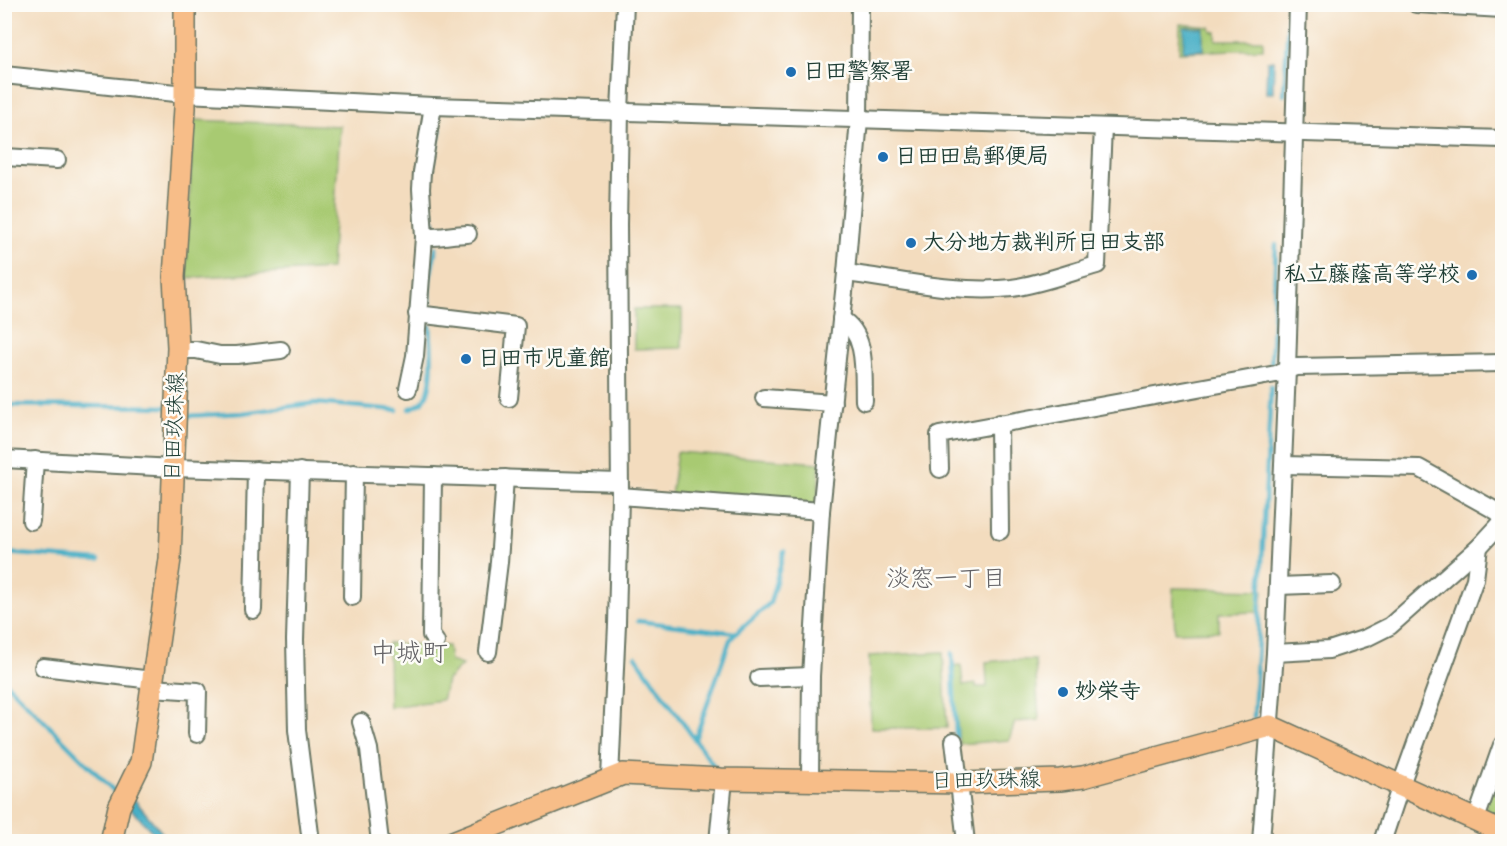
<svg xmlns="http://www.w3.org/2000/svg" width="1507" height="846" font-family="Mynerve,'Klee One',sans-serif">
  <rect width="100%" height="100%" fill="#fdfcf7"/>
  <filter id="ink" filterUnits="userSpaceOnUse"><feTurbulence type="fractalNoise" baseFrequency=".0167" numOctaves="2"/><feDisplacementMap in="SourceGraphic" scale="12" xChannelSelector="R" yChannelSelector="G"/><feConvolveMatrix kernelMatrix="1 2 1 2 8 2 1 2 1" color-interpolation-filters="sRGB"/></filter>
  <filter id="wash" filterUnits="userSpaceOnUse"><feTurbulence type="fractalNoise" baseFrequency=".008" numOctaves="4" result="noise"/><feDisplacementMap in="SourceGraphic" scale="24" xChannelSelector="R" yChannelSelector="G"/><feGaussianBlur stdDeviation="1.35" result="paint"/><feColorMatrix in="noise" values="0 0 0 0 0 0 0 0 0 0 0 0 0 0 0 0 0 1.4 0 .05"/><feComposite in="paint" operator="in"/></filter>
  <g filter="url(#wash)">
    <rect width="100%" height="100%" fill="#f3dcbe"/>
    <!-- green -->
    <g fill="#a8ca72" stroke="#648453" stroke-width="1.5">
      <path d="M1180 24 1210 27 1211 31 1216 32V40H1263V49L1179 52Z"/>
      <path d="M193 120 340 126 331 269 186 278Z"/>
      <path d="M634 309H682V348L634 349Z"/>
      <path d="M677 452 820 463 817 505 671 496Z"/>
      <path d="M1173 588 1263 590 1261 612 1219 613V631L1175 632Z"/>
      <path d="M388 643 448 646 450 661 462 665 447 680 442 700 389 707Z"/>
      <path d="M943 652 947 728H871L869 656Z"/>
      <path d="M1006 660H1035L1039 720 1015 722 1009 740 959 744 952 666 961 665 963 686 976 684V687H987L986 662Z"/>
      <path d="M1502 759V819L1484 811Z"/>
    </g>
    <!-- water -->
    <g fill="#47afc6" stroke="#33767d" stroke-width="1.5">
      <path d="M1184 27 1203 28V50L1183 51Z"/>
      <path d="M1267 61H1274L1273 93H1266Z"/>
      <path d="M129 793 169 841H161L124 802Z"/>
    </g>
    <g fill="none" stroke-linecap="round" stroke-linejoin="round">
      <!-- stream -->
      <g stroke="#47afc6" stroke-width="4.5">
        <path d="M1284 95 1289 4"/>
        <path d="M430 176 440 129"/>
        <path d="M429 202 435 231"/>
        <path d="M430 303 429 282 436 247"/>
        <path d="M1271 372 1276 245"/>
        <path d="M4 405 169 407"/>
        <path d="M409 409C413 407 419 405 422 402 436 390 431 344 430 326"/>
        <path d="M185 416 243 413 315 403 397 410"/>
        <path d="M4 553 99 560"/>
        <path d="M638 621 736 633 770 603 784 551"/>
        <path d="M952 653 956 737"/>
        <path d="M636 657 718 772"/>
        <path d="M4 681 119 796"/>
        <path d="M1254 717 1271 387"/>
        <path d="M695 739 730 640 736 633"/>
      </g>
    </g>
  </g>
  <g filter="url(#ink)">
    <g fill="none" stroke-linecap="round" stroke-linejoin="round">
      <defs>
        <g id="minor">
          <path d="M1416 4 1502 9"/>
          <path d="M4 75 185 94 433 106 1502 139"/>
          <path d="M4 157 57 160"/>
          <path d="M424 237C440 238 452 234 468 234"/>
          <path d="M846 273C900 280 958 294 1012 288 1040 284 1069 273 1097 265L1103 127"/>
          <path d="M417 314 516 326 509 398"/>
          <path d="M841 319C868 334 863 374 864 401"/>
          <path d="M178 350H196L220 355H237L281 350"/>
          <path d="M408 389 415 356 424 237 421 189 422 172 433 106"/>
          <path d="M764 398 833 403"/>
          <path d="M999 423 1000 531"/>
          <path d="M4 459 174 468 619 482"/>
          <path d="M1283 465 1419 468 1498 512 1502 518"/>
          <path d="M940 469 939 435 1276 374 1296 367 1502 363"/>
          <path d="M300 471 295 640 297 730 311 842"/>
          <path d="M433 476 431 635 436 642"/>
          <path d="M620 496 821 511"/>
          <path d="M31 521 35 460"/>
          <path d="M1278 586 1332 584"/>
          <path d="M352 597 354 473"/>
          <path d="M253 610 256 470"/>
          <path d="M488 652 499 562 505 478"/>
          <path d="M1275 653 1329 650 1366 638 1390 626 1479 547 1502 522"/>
          <path d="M43 667 152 680"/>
          <path d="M759 678 811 676"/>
          <path d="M151 688 198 691 197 734"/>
          <path d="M361 722 369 749 380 842"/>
          <path d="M954 741 966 842"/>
          <path d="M610 778 617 624 620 496 618 224 620 111 625 4"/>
          <path d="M810 780 811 676 821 511 846 273 859 119 860 4"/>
          <path d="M1476 819 1502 745"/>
          <path d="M718 842 724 779"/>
          <path d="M1261 842 1275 653 1287 370 1298 4"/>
          <path d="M1382 842 1404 776 1475 579 1479 547"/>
        </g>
        <g id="major">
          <path d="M111 842 119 807 141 762 170 559 178 347 174 277 185 108V4"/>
          <path d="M453 842 623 774 721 779 962 783 1060 780 1083 777 1270 726 1502 832"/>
        </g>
      </defs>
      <!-- minor casing -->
      <use href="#minor" stroke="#697564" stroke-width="20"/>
      <!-- major casing -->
      <use href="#major" stroke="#697564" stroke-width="24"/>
      <!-- minor -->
      <use href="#minor" stroke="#fff" stroke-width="16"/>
      <!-- major -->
      <use href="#major" stroke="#f7bd88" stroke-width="21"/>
    </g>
  </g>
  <!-- markers -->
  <g fill="#1f6fb2" stroke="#fdfcf7" stroke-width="2">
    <circle cx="791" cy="72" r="6"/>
    <circle cx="883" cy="157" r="6"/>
    <circle cx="911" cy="243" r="6"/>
    <circle cx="1472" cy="275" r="6"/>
    <circle cx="466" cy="359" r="6"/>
    <circle cx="1063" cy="692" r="6"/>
  </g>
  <g text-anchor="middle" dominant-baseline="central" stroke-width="5" stroke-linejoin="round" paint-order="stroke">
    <!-- poi labels -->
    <g font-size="22" font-weight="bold" fill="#1f3d34" stroke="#fdfcf7" text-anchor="start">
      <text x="803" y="72">日田警察署</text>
      <text x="895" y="157">日田田島郵便局</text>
      <text x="923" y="243">大分地方裁判所日田支部</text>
      <text x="1460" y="275" text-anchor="end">私立藤蔭高等学校</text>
      <text x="478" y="359">日田市児童館</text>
      <text x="1075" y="692">妙栄寺</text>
    </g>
    <!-- street labels -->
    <g font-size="22" fill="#1f3d34" stroke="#fdfcf7">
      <text transform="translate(175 427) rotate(-88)">日田玖珠線</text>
      <text transform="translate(986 781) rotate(-1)">日田玖珠線</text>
    </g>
    <!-- neighbourhood labels -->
    <g font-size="24" fill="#646366" stroke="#fdfcf7">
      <text x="946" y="579">淡窓一丁目</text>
    </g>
    <!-- quarter labels -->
    <g font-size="26" fill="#646366" stroke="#fdfcf7">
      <text x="409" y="654">中城町</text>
    </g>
  </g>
  <!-- margin -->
  <rect width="1507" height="846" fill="none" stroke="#fdfcf7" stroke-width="24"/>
</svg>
